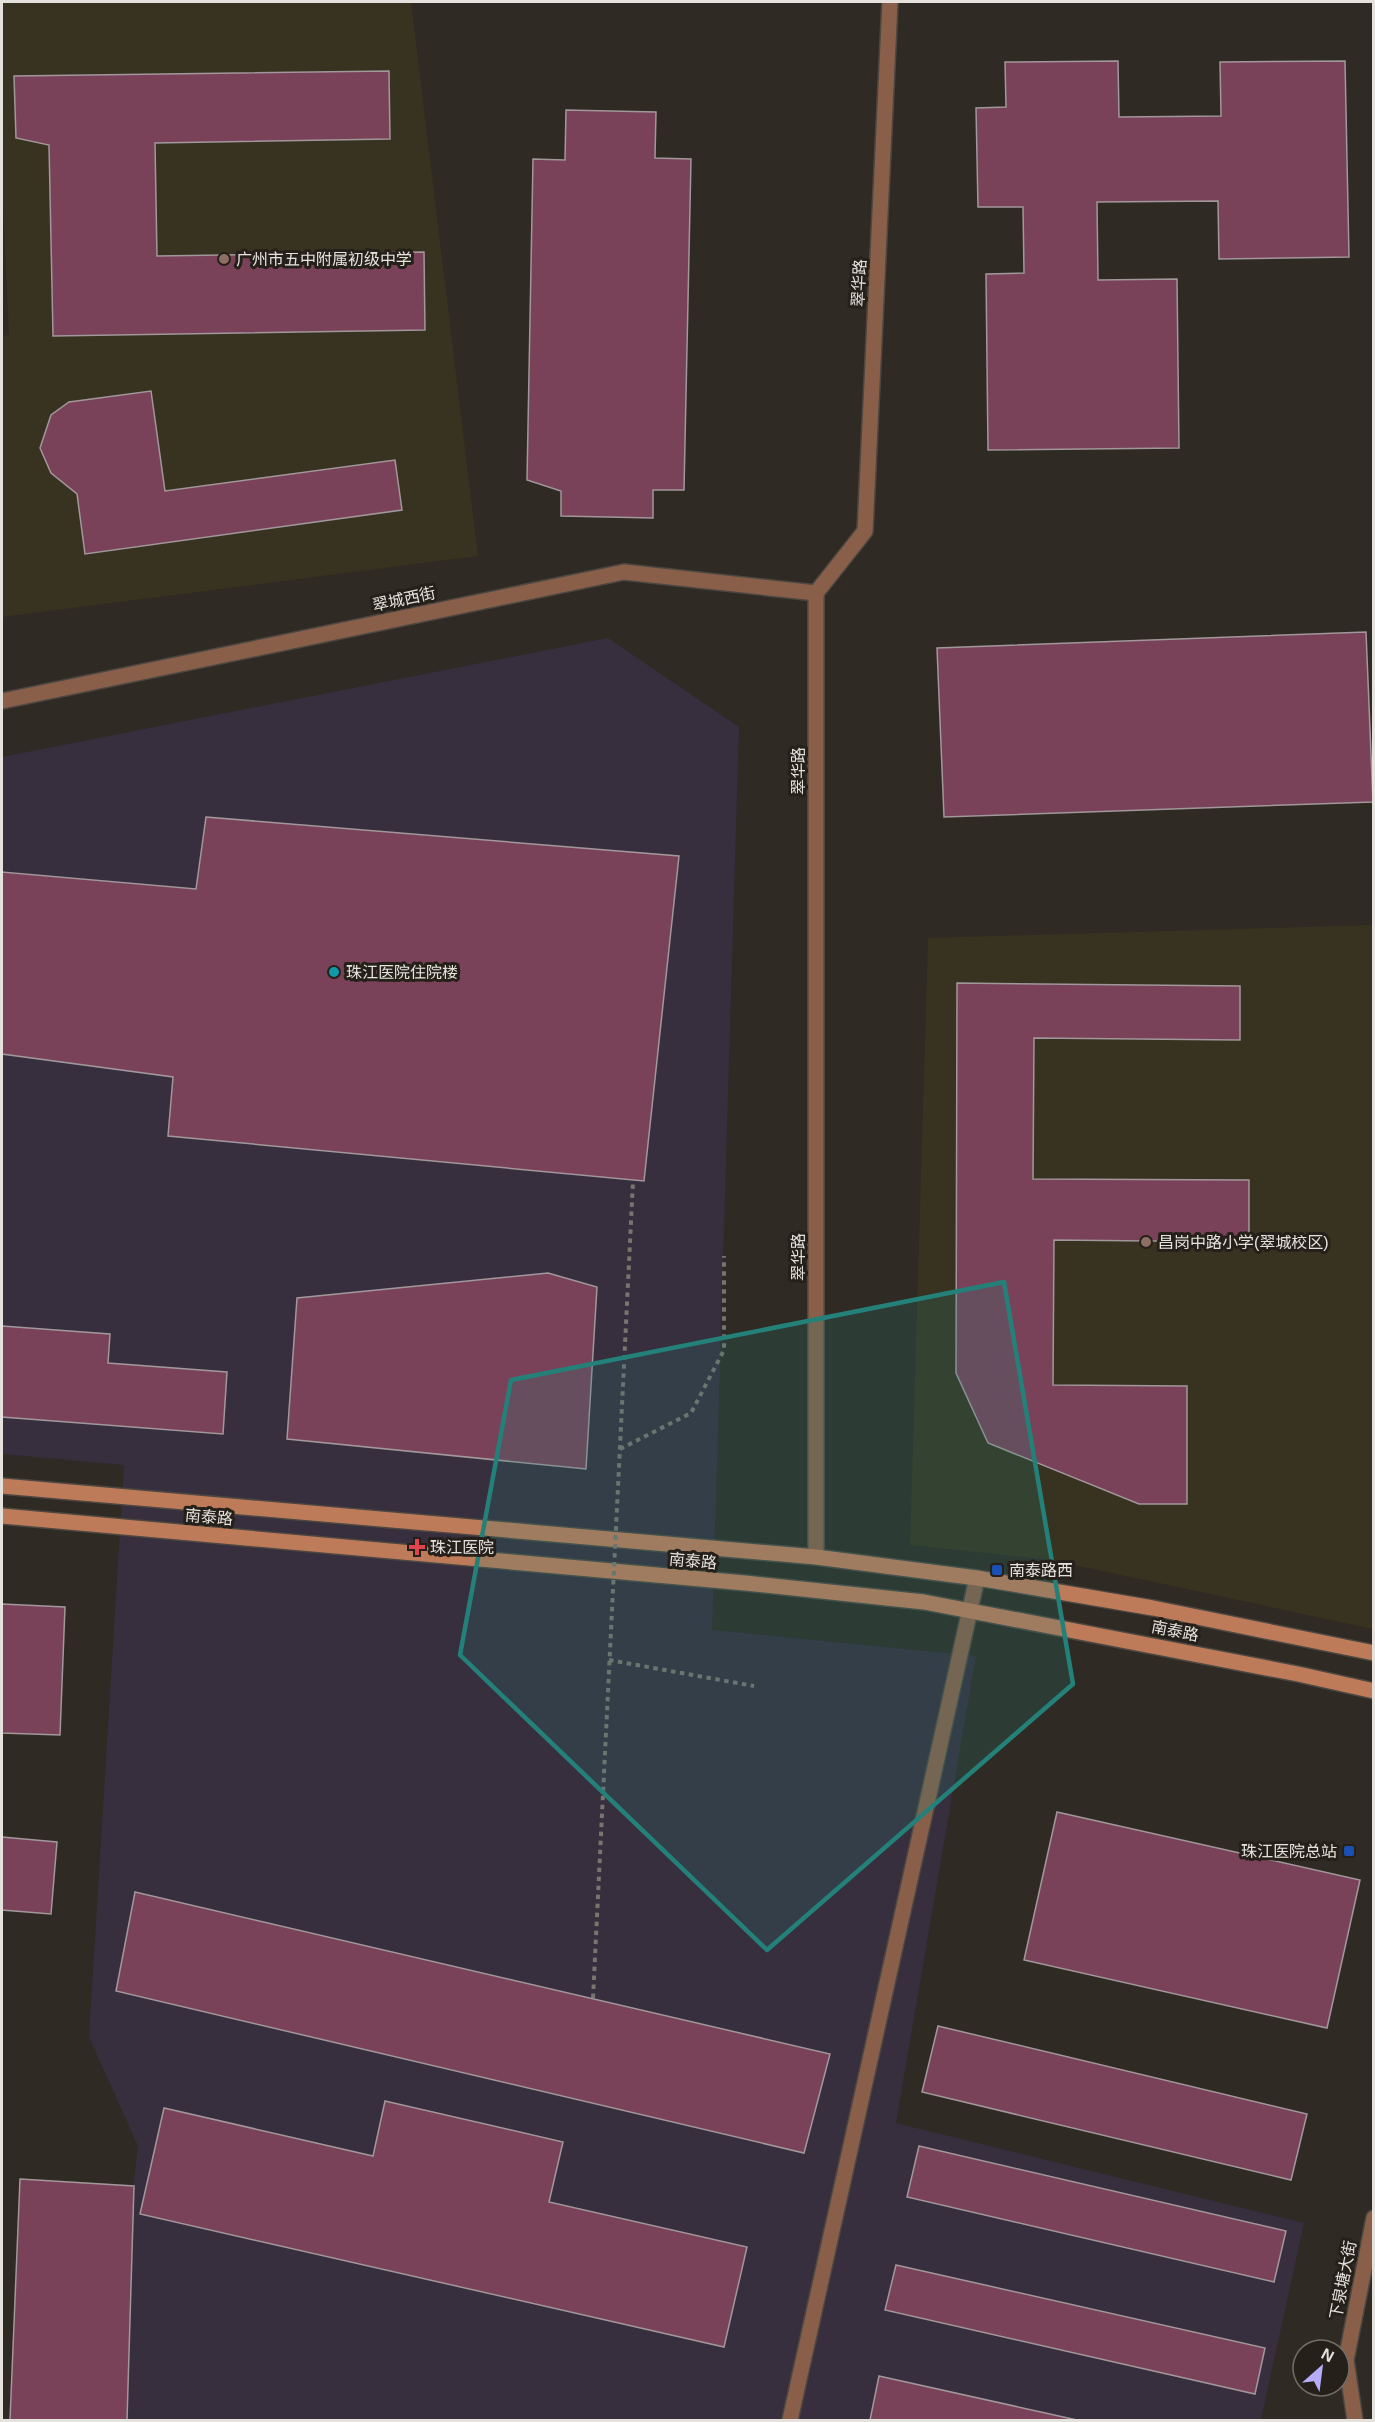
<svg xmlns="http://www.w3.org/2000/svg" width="1375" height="2422" font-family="Helvetica,'Noto Sans SC',sans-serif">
  <rect width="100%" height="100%" fill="#2f2a23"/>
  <!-- education -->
  <g fill="#383220">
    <path d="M2 2H411L478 556 2 617V336L9 335 2 183Z"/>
    <path d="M1373 925V1629L1051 1560 910 1545 928 938Z"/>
  </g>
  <!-- medical -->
  <path fill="#372e3e" d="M608 638 739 727 712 1630 976 1656 896 2123 1304 2223 1261 2420H106L138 2146 89 2037 124 1465 2 1454V757Z"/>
  <!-- building -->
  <g fill="#794258" stroke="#a2979b" stroke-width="1.5">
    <path d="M1118 61 1119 117 1221 116 1220 62 1345 61 1349 257 1219 259 1218 201 1097 202 1098 280 1177 279 1179 448 988 450 986 274 1024 273 1023 207H978L976 108 1006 107 1005 62Z"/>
    <path d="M389 71 390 139 155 143 157 256 424 252 425 330 53 336 49 145 16 138 14 76Z"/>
    <path d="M566 110 656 112 655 158 691 159 684 490H653V518L561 516V491L527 480 533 159 565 160Z"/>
    <path d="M151 391 165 491 395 460 402 510 85 554 77 494 51 473 40 448 51 415 69 402Z"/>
    <path d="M1366 632 1373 802 944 817 937 648Z"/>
    <path d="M206 817 679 856 644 1181 168 1136 173 1077 2 1054V872L196 889Z"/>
    <path d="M957 983 1240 986V1040L1034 1038 1033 1179 1249 1180V1242L1054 1240 1053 1385 1187 1386V1504H1139L988 1443 956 1373Z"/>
    <path d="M548 1273 597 1287 586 1469 287 1439 297 1298Z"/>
    <path d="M2 1326 110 1334 108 1363 227 1372 223 1434 2 1417Z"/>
    <path d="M2 1604 65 1607 60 1735 2 1733Z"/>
    <path d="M1057 1812 1360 1880 1327 2028 1024 1960Z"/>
    <path d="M2 1837 57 1842 51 1914 2 1910Z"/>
    <path d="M135 1892 830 2054 804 2153 116 1991Z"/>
    <path d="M938 2026 1307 2114 1291 2180 922 2092Z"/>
    <path d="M385 2101 563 2142 549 2202 747 2247 724 2347 140 2214 164 2108 373 2156Z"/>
    <path d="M919 2146 1286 2231 1274 2282 907 2197Z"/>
    <path d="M20 2179 134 2186 127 2420H10Z"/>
    <path d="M896 2265 1265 2348 1255 2394 885 2310Z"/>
    <path d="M879 2376 1077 2420H870Z"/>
  </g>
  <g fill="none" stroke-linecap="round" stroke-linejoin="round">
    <defs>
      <g id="lane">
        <path d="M2 701 624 572 816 593"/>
        <path d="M1355 2420 1346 2360 1374 2218"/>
      </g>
      <g id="street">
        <path d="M816 1557V593L865 531 890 2"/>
        <path d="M790 2420 977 1578"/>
      </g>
      <g id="secondary">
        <path d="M2 1486 816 1557 977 1578 1153 1608 1374 1653"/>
        <path d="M2 1516 745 1583 924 1602 1298 1674 1374 1691"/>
      </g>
    </defs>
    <!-- lane casing -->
    <use href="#lane" stroke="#4c4741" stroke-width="18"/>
    <!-- street casing -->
    <use href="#street" stroke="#4c4741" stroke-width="18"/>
    <!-- secondary casing -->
    <use href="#secondary" stroke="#4c4741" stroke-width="18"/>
    <!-- path -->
    <g stroke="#78746e" stroke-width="4" stroke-dasharray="4.5 4.5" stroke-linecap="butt">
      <path d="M620 1449 691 1413 724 1350V1256"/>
      <path d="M609 1660 754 1686"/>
    </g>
    <!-- lane -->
    <use href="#lane" stroke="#895f4a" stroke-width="15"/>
    <!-- street -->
    <use href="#street" stroke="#895f4a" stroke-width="15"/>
    <!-- secondary -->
    <use href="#secondary" stroke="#be7b59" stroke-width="15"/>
    <!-- path-bridge -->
    <path stroke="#78746e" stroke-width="4" stroke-dasharray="4.5 4.5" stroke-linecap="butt" d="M593 1998 633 1181"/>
  </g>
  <!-- marked area -->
  <path fill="#248179" fill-opacity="0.2" stroke="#248179" stroke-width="4.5" stroke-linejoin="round" d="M1004 1282 1073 1684 767 1950 460 1655 511 1380Z"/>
  <!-- markers -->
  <g fill="#8d6e63" stroke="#252019" stroke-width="2">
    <circle cx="224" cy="259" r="6"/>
    <circle cx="1146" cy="1242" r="6"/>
  </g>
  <circle fill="#0f9aa8" stroke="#252019" stroke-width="2" cx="334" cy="972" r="6"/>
  <path fill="#e0444e" stroke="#252019" stroke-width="2" d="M414 1538h6v6h6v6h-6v6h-6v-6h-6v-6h6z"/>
  <g fill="#1a4fb4" stroke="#252019" stroke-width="2">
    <rect x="991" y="1564" width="12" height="12" rx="3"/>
    <rect x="1343" y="1845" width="12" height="12" rx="3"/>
  </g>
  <g text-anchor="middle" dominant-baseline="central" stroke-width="6" stroke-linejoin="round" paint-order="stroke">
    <!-- poi labels -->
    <g font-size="16" fill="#e5e2dd" stroke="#252019" text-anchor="start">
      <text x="236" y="259">广州市五中附属初级中学</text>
      <text x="346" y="972">珠江医院住院楼</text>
      <text x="1158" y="1242">昌岗中路小学(翠城校区)</text>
      <text x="430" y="1547">珠江医院</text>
      <text x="1009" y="1570">南泰路西</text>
      <text x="1337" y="1851" text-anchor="end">珠江医院总站</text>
    </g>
    <!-- street labels -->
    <g font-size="16" fill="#e5e2dd" stroke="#252019">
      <text transform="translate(859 283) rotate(-87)">翠华路</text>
      <text transform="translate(404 599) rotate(-12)">翠城西街</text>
      <text transform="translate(798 771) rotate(-90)">翠华路</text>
      <text transform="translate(798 1257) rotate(-90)">翠华路</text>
      <text transform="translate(209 1517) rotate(5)">南泰路</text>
      <text transform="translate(693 1561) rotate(5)">南泰路</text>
      <text transform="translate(1175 1631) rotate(11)">南泰路</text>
      <text transform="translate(1343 2280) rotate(-79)">下泉塘大街</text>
    </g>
  </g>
  <!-- border -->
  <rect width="1375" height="2422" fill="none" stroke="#e5e2dd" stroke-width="6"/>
  <!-- north arrow -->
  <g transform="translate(1321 2368) rotate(28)"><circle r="28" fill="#252019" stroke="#726e67" stroke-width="1.5"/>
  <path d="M0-4.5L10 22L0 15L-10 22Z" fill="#b6acf8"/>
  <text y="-9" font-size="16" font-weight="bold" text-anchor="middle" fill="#e5e2dd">N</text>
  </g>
</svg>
